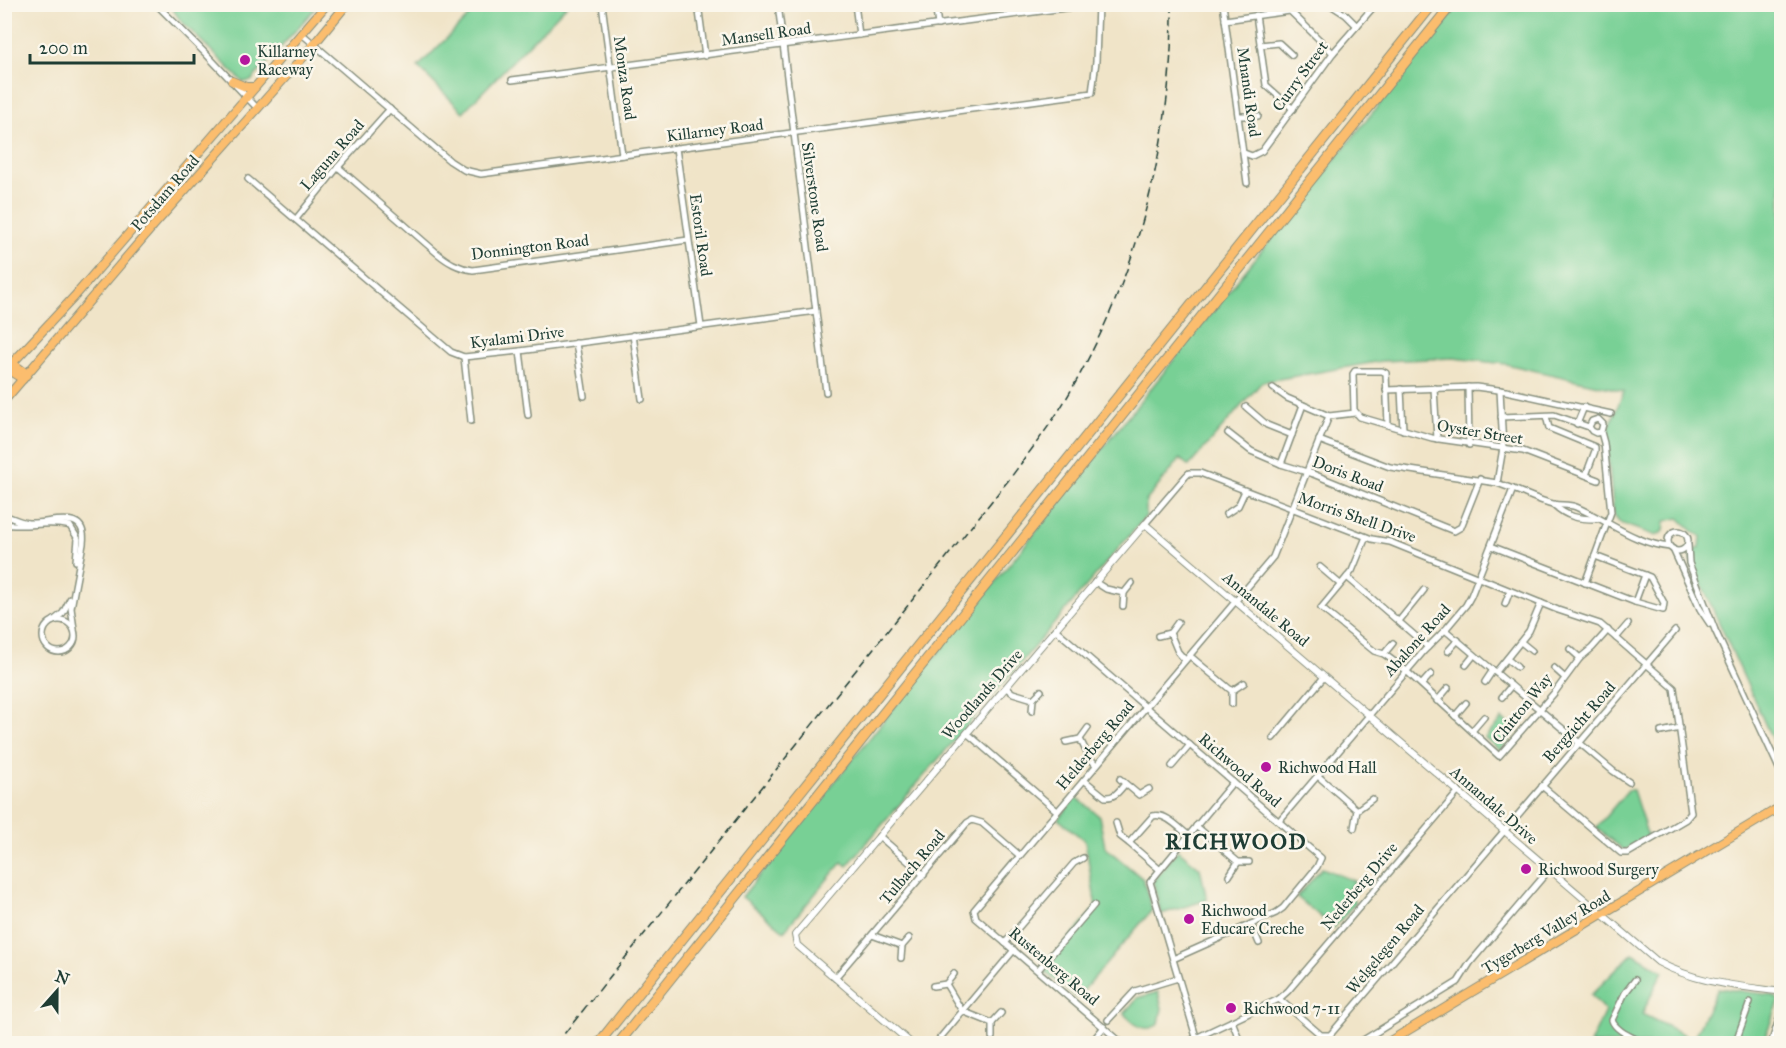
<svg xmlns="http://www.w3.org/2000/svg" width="1786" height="1048" font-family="'IM FELL Great Primer',serif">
  <rect width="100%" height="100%" fill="#fbf7ec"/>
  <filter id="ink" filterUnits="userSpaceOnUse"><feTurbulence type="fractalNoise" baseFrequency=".0167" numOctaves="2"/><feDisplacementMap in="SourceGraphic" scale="12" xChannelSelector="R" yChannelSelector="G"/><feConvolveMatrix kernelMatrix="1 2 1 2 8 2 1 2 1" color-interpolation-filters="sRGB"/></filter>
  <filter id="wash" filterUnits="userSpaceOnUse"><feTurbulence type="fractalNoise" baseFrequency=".008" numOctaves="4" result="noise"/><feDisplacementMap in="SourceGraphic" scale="24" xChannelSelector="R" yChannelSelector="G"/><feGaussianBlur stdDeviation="1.35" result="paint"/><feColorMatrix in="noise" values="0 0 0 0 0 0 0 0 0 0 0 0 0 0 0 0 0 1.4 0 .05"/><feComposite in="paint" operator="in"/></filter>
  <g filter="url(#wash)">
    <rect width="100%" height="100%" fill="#f0e4c8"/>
    <!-- green -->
    <g fill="#78d095" stroke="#4c8664" stroke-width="1.5">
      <path d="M481 4 567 5 463 112 418 67Z"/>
      <path d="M170 5H318L251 81 243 82 180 20Z"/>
      <path d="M1459 5H1781V759L1691 561 1692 551 1700 547 1701 536 1695 533 1679 518 1665 521 1664 531 1656 536 1620 523 1614 516 1606 435 1624 391 1506 364 1453 358 1382 361 1262 382 1189 466 1180 459 1146 501V516L847 866 842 862 784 931 742 897Z"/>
      <path d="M1502 719 1517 731 1500 751 1485 738Z"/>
      <path d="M1628 790H1633L1648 837 1624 850 1596 828Z"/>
      <path d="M1076 797 1099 816 1105 847 1143 879 1152 910 1077 998 1046 973 1045 967 1096 907 1085 841 1058 819Z"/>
      <path d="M1178 850 1200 868 1207 900 1161 914 1153 881Z"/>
      <path d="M1322 868 1355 881 1346 892 1356 902 1334 928 1297 897Z"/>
      <path d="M1633 953 1663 971 1642 1014 1693 1039 1718 988 1772 995 1777 998 1779 1002 1768 1029 1765 1043 1590 1044 1605 1011 1591 995Z"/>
      <path d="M1158 992 1162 1008 1159 1024C1144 1034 1135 1025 1124 1014L1137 998Z"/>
    </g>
  </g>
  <g filter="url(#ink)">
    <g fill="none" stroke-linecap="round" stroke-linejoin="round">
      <defs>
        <g id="minor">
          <path d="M156 4 206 54 258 109"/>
          <path d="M602 4 622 155"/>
          <path d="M698 4 705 56"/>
          <path d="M778 4 826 392"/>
          <path d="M855 4 859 35"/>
          <path d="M935 4 938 25"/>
          <path d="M1223 4 1247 183"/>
          <path d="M1329 4 1346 15 1357 26"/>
          <path d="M1256 15 1266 85 1293 109"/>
          <path d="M1225 20 1290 11 1333 53"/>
          <path d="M302 34 450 161 464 170 481 174 1092 93 1096 61 1098 4"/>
          <path d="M1260 45 1279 43 1292 55"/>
          <path d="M512 80 1096 4"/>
          <path d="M1240 116H1258"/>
          <path d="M676 148 701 326"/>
          <path d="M1244 153 1252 156 1262 151 1333 53 1376 4"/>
          <path d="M338 167 437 253C448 262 458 268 473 270L688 240"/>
          <path d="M248 179 451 352 464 357 520 351 816 311"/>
          <path d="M296 219 338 167 390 109"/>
          <path d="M633 335 642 399"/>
          <path d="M576 343 584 396"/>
          <path d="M520 351 528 415"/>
          <path d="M464 357 471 421"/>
          <path d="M1468 387 1469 445"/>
          <path d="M1273 388 1287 398 1329 416"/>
          <path d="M1434 388 1437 439"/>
          <path d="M1401 389 1403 430"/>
          <path d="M1386 390 1476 387 1506 391 1611 414"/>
          <path d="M1246 407 1267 425 1292 435"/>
          <path d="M1546 416 1549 428 1595 447V451L1586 475"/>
          <path d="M1501 417 1554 415 1589 427"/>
          <path d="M1577 424 1584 407"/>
          <path d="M1388 425 1386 373 1382 371H1355L1353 374 1354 410 1360 417 1432 438 1523 451 1598 480"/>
          <path d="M1228 433 1251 451 1281 464 1313 474 1454 531 1461 527 1480 479"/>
          <path d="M1319 440 1390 467 1497 483"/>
          <path d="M1281 464 1303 405"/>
          <path d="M1513 489C1526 494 1540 501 1553 504 1561 506 1568 504 1576 507 1607 520 1636 544 1670 547"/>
          <path d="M1554 505C1567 517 1578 519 1596 519"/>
          <path d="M1226 514 1238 506 1245 491"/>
          <path d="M4 515C12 518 20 522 28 523 48 525 88 506 83 544L71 608 74 629"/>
          <path d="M4 524C26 528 49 520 70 526L78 539 76 561"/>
          <path d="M1145 524 1186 476 1189 473H1200L1372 539 1390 542 1558 610 1600 624 1674 688 1691 813 1686 819 1628 853H1621L1542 786"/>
          <circle cx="1678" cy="541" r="10"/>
          <path d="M1366 537 1352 571 1321 608 1374 651 1384 654 1403 668 1499 756 1555 692 1580 658 1592 648 1608 630"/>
          <path d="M1688 545 1689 563 1715 630 1782 775"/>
          <path d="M1491 546 1635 602 1663 610 1664 603 1650 577 1595 556"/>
          <path d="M1673 549 1700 609 1710 624"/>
          <path d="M1320 567 1340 584"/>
          <path d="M1347 577 1428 647"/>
          <path d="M1095 582 1106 589 1124 593 1132 583"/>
          <path d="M1585 583 1611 512 1604 443 1601 432 1603 424 1598 419 1592 421 1589 427 1592 431 1596 433 1601 432"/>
          <path d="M1635 602 1645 575"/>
          <path d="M1505 604 1510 591"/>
          <path d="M1123 606 1124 593"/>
          <circle cx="59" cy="636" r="16"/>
          <path d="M53 621 63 613 70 599"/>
          <path d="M1399 621 1424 590"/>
          <path d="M1055 629 1321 858 1317 867 1283 908 1276 913 1173 959"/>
          <path d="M1445 630 1613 771 1629 782"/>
          <path d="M1170 633 1178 622"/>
          <path d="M1158 636 1170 633 1178 652 1185 660"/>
          <path d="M1616 638 1628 624"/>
          <path d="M1521 642 1532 651"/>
          <path d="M1570 649 1580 658"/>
          <path d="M1448 651 1458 640"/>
          <path d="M1384 654 1393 643"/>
          <path d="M1190 656 1232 691V704"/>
          <path d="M1507 659 1517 667"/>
          <path d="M1466 665 1474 655"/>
          <path d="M1554 668 1564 677"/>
          <path d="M1496 672 1529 631 1541 603"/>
          <path d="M1485 682 1493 670"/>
          <path d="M1422 684 1431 674"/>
          <path d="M1006 688 1013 693 1033 699"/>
          <path d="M1232 691 1244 683"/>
          <path d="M1502 697 1511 686"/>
          <path d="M1437 701 1448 688"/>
          <path d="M1032 711 1033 699 1041 691"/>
          <path d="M1455 716 1466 703"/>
          <path d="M1472 731 1484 717"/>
          <path d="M1661 732 1680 728"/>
          <path d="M967 733 1057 811"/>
          <path d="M1273 738 1324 677"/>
          <path d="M1080 739 1089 757 1096 765"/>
          <path d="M1066 742 1080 739 1088 728"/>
          <path d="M1172 766 1190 745"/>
          <path d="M1318 776 1357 810"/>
          <path d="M1120 779 1139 795 1149 789"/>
          <path d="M1084 780 1105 797C1115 798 1119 791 1125 784"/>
          <path d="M1279 821 1424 651 1445 630 1466 605 1471 596 1513 489 1497 483 1503 448 1500 390"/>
          <path d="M1116 823 1120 836 1129 843"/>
          <path d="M1196 826 1238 862H1249"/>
          <path d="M1354 828 1357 810 1372 799"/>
          <path d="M879 836 924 875"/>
          <path d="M1159 869 1129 843 1153 816C1166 813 1178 827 1188 835"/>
          <path d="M1229 876 1238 862"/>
          <path d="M1251 924 1259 943"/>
          <path d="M872 935 902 946 909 938"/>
          <path d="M1005 943 1074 863 1083 858"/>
          <path d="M901 958 902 946"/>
          <path d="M1038 970 1094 905"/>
          <path d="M835 978 967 823 972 820 982 823 1019 855"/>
          <path d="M1635 980 1625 993 1612 1020C1615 1031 1635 1038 1645 1044"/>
          <path d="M946 984 962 1011 992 1023"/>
          <path d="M933 986 946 984 954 974"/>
          <path d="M1279 999 1321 1035H1330L1675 631"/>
          <path d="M1108 1020 1135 991 1178 978"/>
          <path d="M1232 1021 1241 1044"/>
          <path d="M992 1037V1023L1001 1013"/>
          <path d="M1196 1037 1150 882 1233 782"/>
          <path d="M935 1044 1014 950"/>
          <path d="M1090 1044 1104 1027"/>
          <path d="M1123 1044 976 918 974 910 1273 557 1329 416 1355 413"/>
          <path d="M1183 1044 1279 999 1288 991 1458 792"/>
          <path d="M1357 1044 1458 982 1470 963 1549 870"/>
          <path d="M1735 1044 1750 1002"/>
          <path d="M1771 1044 1782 1010"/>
        </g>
        <path id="tertiary" d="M912 1044 797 945 795 935 1145 524 1658 962C1696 983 1739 986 1782 992"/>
        <g id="primary">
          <path d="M232 81 246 87H255"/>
          <path d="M12 363 27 374"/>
          <path d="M7 369 23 379"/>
          <path d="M4 372 74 297 327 4"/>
          <path d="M4 401 154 225 306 54 347 4"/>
          <path d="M1385 1044 1782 806"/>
        </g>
        <g id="motorway">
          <path d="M598 1044 1433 4"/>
          <path d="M618 1044 1452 4"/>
        </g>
      </defs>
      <!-- minor casing -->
      <use href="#minor" stroke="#88907e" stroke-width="8"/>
      <!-- tertiary casing -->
      <use href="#tertiary" stroke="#88907e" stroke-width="8"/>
      <!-- primary casing -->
      <use href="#primary" stroke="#88907e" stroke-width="10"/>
      <!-- motorway casing -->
      <use href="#motorway" stroke="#88907e" stroke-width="11"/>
      <!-- minor -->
      <use href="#minor" stroke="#fff" stroke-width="5"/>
      <!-- tertiary -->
      <use href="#tertiary" stroke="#fff" stroke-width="6"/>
      <!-- primary -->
      <use href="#primary" stroke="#fbbd6e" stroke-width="8"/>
      <!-- motorway -->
      <use href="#motorway" stroke="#fbbd6e" stroke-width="9"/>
      <!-- rail -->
      <path stroke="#1f3d34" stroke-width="1.5" stroke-dasharray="9 4.5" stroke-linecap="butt" d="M556 1044 1011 477C1030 451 1050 426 1066 399 1137 279 1173 143 1172 4"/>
    </g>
  </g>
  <!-- markers -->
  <g fill="#b5179e" stroke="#fbf7ec" stroke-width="2">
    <circle cx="245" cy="60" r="6"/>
    <circle cx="1266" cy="767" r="6"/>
    <circle cx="1526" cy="869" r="6"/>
    <circle cx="1189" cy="919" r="6"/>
    <circle cx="1231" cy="1008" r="6"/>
  </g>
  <g text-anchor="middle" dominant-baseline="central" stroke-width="5" stroke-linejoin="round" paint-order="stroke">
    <!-- street labels -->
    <g font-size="16" fill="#1f3d34" stroke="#fbf7ec">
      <text transform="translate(766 34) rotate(-8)">Mansell Road</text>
      <text transform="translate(1300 76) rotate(-54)">Curry Street</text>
      <text transform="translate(625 78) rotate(82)">Monza Road</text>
      <text transform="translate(1249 92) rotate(82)">Mnandi Road</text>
      <text transform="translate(715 130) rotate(-7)">Killarney Road</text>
      <text transform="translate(332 155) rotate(-49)">Laguna Road</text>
      <text transform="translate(165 193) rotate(-49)">Potsdam Road</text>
      <text transform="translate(815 197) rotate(82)">Silverstone Road</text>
      <text transform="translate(701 235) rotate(82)">Estoril Road</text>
      <text transform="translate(530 247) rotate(-7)">Donnington Road</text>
      <text transform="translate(517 337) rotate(-7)">Kyalami Drive</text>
      <text transform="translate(1480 432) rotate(9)">Oyster Street</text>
      <text transform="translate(1348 474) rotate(21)">Doris Road</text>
      <text transform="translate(1357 517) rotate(19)">Morris Shell Drive</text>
      <text transform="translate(1266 609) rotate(40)">Annandale Road</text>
      <text transform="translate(1417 640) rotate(-48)">Abalone Road</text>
      <text transform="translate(982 694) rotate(-49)">Woodlands Drive</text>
      <text transform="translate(1522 708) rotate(-51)">Chitton Way</text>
      <text transform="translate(1579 722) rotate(-49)">Bergzicht Road</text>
      <text transform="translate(1095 745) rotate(-50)">Helderberg Road</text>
      <text transform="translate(1240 770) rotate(41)">Richwood Road</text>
      <text transform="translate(1494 805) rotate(41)">Annandale Drive</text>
      <text transform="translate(912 867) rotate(-50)">Tulbach Road</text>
      <text transform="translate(1359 886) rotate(-50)">Nederberg Drive</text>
      <text transform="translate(1546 932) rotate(-31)">Tygerberg Valley Road</text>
      <text transform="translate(1385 949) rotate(-50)">Welgelegen Road</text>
      <text transform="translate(1054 966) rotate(40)">Rustenberg Road</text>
    </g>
    <!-- poi labels -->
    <g font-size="16" fill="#1f3d34" stroke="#fbf7ec" text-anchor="start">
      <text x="257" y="51">Killarney<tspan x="257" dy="18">Raceway</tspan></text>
      <text x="1278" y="767">Richwood Hall</text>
      <text x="1538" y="869">Richwood Surgery</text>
      <text x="1201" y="910">Richwood<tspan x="1201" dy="18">Educare Creche</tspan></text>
      <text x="1243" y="1008">Richwood 7-11</text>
    </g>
    <!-- district labels -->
    <g font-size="22" font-weight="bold" letter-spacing="1.5" fill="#1f3d34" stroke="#fbf7ec">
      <text x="1236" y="841">RICHWOOD</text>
    </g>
  </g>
  <!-- margin -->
  <rect width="1786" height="1048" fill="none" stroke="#fbf7ec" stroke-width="24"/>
  <!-- north arrow -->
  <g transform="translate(57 991) rotate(21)" stroke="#fbf7ec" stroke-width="4.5" paint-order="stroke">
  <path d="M0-4.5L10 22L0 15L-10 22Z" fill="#1f3d34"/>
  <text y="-9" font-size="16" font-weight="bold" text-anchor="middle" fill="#1f3d34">N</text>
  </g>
  <!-- scale -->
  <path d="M30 54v9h164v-9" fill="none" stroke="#1f3d34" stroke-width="3"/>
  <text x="39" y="54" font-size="18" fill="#1f3d34" stroke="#fbf7ec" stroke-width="4.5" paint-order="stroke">200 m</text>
</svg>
